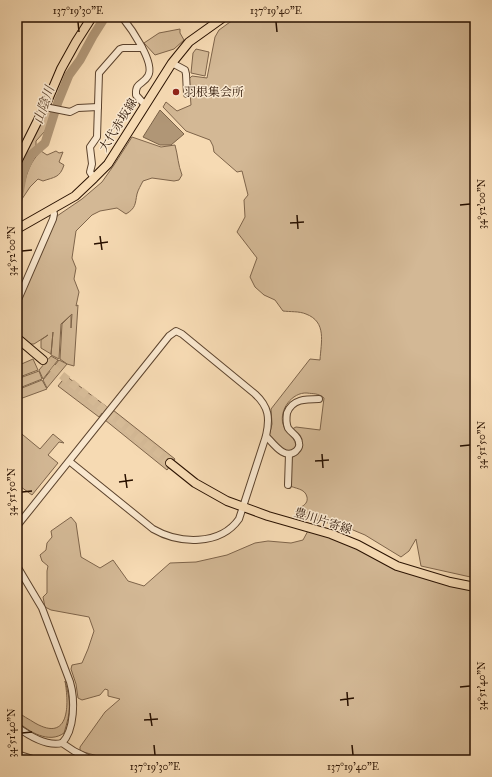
<svg xmlns="http://www.w3.org/2000/svg" width="492" height="777" font-family="'IM FELL Great Primer','Noto Serif JP',serif">
  <rect width="100%" height="100%" fill="#f6dab3"/>
  <filter id="stains"><feTurbulence type="fractalNoise" baseFrequency=".005" numOctaves="4"/><feColorMatrix values="0 0 0 0 .2 0 0 0 0 .09 0 0 0 0 .02 0 0 0 .5 -.17"/></filter>
  <radialGradient id="worn" r=".72"><stop offset=".6" stop-color="#630" stop-opacity="0"/><stop offset="1" stop-color="#630" stop-opacity=".3"/></radialGradient>
  <!-- green -->
  <g fill="#d3b895" stroke="#7e644a">
    <path d="M237 17H475V578L421 566 416 539 409 551 401 557 365 535 353 530 299 515 301 507C305 505 308 502 307 497 305 488 295 489 288 485L291 456C298 455 300 451 302 445L292 429 296 427 320 430 324 398C318 393 314 394 307 393 292 392 279 410 283 424 286 435 297 437 296 449 283 455 278 445 269 437L272 424 271 409 310 359 320 360C321 342 327 322 306 314 299 311 290 312 283 311L275 300 264 295 255 287 250 277 257 258 237 232 245 217 244 200 248 195 242 171 237 172 214 152 213 146 210 140 186 131 163 107 166 102 177 111 191 105 189 79 192 76 207 78 215 37 219 30Z"/>
    <path d="M180 29V33L184 40 174 49 155 55 144 43 159 33Z"/>
    <path d="M196 49 209 52 205 76 191 73 193 53Z"/>
    <path d="M46 109 54 111 45 131 36 141V148C20 165 23 181 17 201V166Z"/>
    <path d="M132 137 161 147 175 145C178 156 178 165 182 175L179 180 174 181 152 178 143 181C141 185 138 190 137 194 135 204 136 208 126 214L117 208 100 211 92 215 76 231 72 258 76 268 74 279 79 292 76 306 78 305 74 366 67 364 60 359 62 324 71 315V328L72 314 61 324 59 359 51 355 53 332 51 354 41 348V340L48 335 34 344H29L17 334V309L57 216 82 199 102 182 114 165Z"/>
    <path d="M41 151 47 155 56 151 59 153 63 152 59 162 64 165C60 178 54 177 43 181L38 179 30 187 20 202C25 182 26 166 41 151Z"/>
    <path d="M51 356 58 360 43 379 39 370Z"/>
    <path d="M33 359 38 370 17 378V366Z"/>
    <path d="M59 360 67 364 47 388 43 380Z"/>
    <path d="M39 371 42 379 17 389V379Z"/>
    <path d="M66 376 107 407 99 417 58 386Z"/>
    <path d="M42 380 47 389 17 400V390Z"/>
    <path d="M113 410 175 459 167 470 105 420Z"/>
    <path d="M17 430 40 449 53 434 64 443 59 442 48 455 58 463 32 495 17 484Z"/>
    <path d="M71 517 76 523 81 557 100 568 113 560 128 581 144 586 170 563 196 562 227 555 255 543 268 541 291 543 303 540 309 529 387 559 475 587V760H112L80 751V747L105 712 120 699 108 696V690L105 689 100 695 82 700 78 698 76 684 71 669 72 665 82 663 88 649 94 631 89 617 51 610 45 607 43 597 47 593V571L48 566 42 561 40 555 46 550 47 543 52 537 51 531Z"/>
    <path d="M65 681C71 702 71 711 64 733 49 744 29 732 17 721V711C22 716 29 719 35 723 70 743 69 704 65 681Z"/>
  </g>
  <!-- water -->
  <path fill="#b09676" stroke="#7a6147" d="M160 110 184 134 171 145H160L143 137Z"/>
  <g fill="none" stroke-linecap="round" stroke-linejoin="round">
    <!-- river -->
    <path stroke="#b09676" stroke-width="9" d="M17 204 23 172 31 155 45 143 58 102 69 75 80 60 93 36 105 17"/>
    <!-- major-tunnel -->
    <path stroke="#d7bc98" stroke-width="8" stroke-dasharray="8 4" stroke-linecap="butt" d="M43 360 170 463"/>
    <defs>
      <g id="minor">
        <path d="M122 17C130 27 156 63 148 76 143 85 135 82 136 95L145 105"/>
        <path d="M172 63 185 70 186 74 187 94"/>
        <path d="M45 107 70 112 78 108 98 107"/>
        <path d="M94 178 90 172 92 164 90 147 97 137 99 73 120 49 123 48H142"/>
        <path d="M17 302 53 219 54 214 53 210"/>
        <path d="M266 436C273 443 285 461 296 451 298 449 300 446 299 443 299 436 292 434 288 428 286 423 286 419 287 413 292 399 306 399 319 399"/>
        <path d="M288 485 289 454"/>
        <path d="M17 526 169 336 176 331 182 334 255 394C269 407 270 418 266 436L239 519C220 546 179 544 153 529L69 461"/>
        <path d="M17 566 42 608 70 682C75 699 75 730 62 743 47 747 28 735 17 727"/>
        <path d="M62 743 74 751 92 760"/>
        <path d="M17 754 36 760"/>
      </g>
      <g id="major">
        <path d="M17 162 47 102 61 69 76 42 92 17"/>
        <path d="M17 229 75 196 94 178 108 164 172 63 189 42 224 17"/>
        <path d="M17 338 43 360"/>
        <path d="M170 463 195 483 227 501 268 516 331 534 358 545 397 566 450 582 475 587"/>
      </g>
    </defs>
    <!-- minor casing -->
    <use href="#minor" stroke="#5c432d" stroke-width="8"/>
    <!-- major casing -->
    <use href="#major" stroke="#291100" stroke-width="10"/>
    <!-- minor -->
    <use href="#minor" stroke="#f9e7ce" stroke-width="6"/>
    <!-- major -->
    <use href="#major" stroke="#f6dab3" stroke-width="8"/>
  </g>
  <!-- ticks -->
  <path fill="none" stroke="#291100" stroke-width="1.5" d="M78 22 79 32M276 22 277 32M460 205 470 204M297 215 298 229M290 223 304 222M100 236 102 250M94 244 108 242M22 251 32 250M460 446 470 445M322 454 323 468M315 461 329 460M125 474 127 488M119 482 133 480M22 492 32 491M460 687 470 686M347 692 348 706M340 700 354 698M150 713 152 726M144 720 158 719M22 733 32 732M154 745 155 755M352 745 353 755"/>
  <!-- markers -->
  <circle fill="#8f2418" stroke="#f9e7ce" stroke-width="1.5" cx="176" cy="92" r="4"/>
  <g text-anchor="middle" dominant-baseline="central" stroke-width="3" stroke-linejoin="round" paint-order="stroke">
    <!-- poi labels -->
    <g font-size="12" fill="#291100" stroke="#f9e7ce" text-anchor="start">
      <text x="184" y="92">羽根集会所</text>
    </g>
    <!-- street labels -->
    <g font-size="12" fill="#291100" stroke="#f9e7ce">
      <text transform="translate(118 125) rotate(-58)">大代赤坂線</text>
      <text transform="translate(323 521) rotate(18)">豊川片寄線</text>
    </g>
    <!-- water labels -->
    <g font-size="13" font-style="italic" fill="#5f462f" stroke="#f9e7ce">
      <text transform="translate(44 105) rotate(-71)">山陰川</text>
    </g>
  </g>
  <!-- margin -->
  <rect width="492" height="777" fill="none" stroke="#f6dab3" stroke-width="44"/>
  <rect x="22" y="22" width="448" height="733" fill="none" stroke="#291100" stroke-width="1.5"/>
  <g font-size="10" text-anchor="middle" fill="#291100">
    <text x="78" y="14">137°19'30"E</text>
    <text x="276" y="14">137°19'40"E</text>
    <text transform="translate(481 204) rotate(-90)" y="4">34°52'00"N</text>
    <text transform="translate(11 251) rotate(-90)" y="4">34°52'00"N</text>
    <text transform="translate(481 445) rotate(-90)" y="4">34°51'50"N</text>
    <text transform="translate(11 492) rotate(-90)" y="4">34°51'50"N</text>
    <text transform="translate(481 686) rotate(-90)" y="4">34°51'40"N</text>
    <text transform="translate(11 733) rotate(-90)" y="4">34°51'40"N</text>
    <text x="155" y="770">137°19'30"E</text>
    <text x="353" y="770">137°19'40"E</text>
  </g>
  <rect width="100%" height="100%" filter="url(#stains)"/>
  <rect width="100%" height="100%" fill="url(#worn)"/>
</svg>
